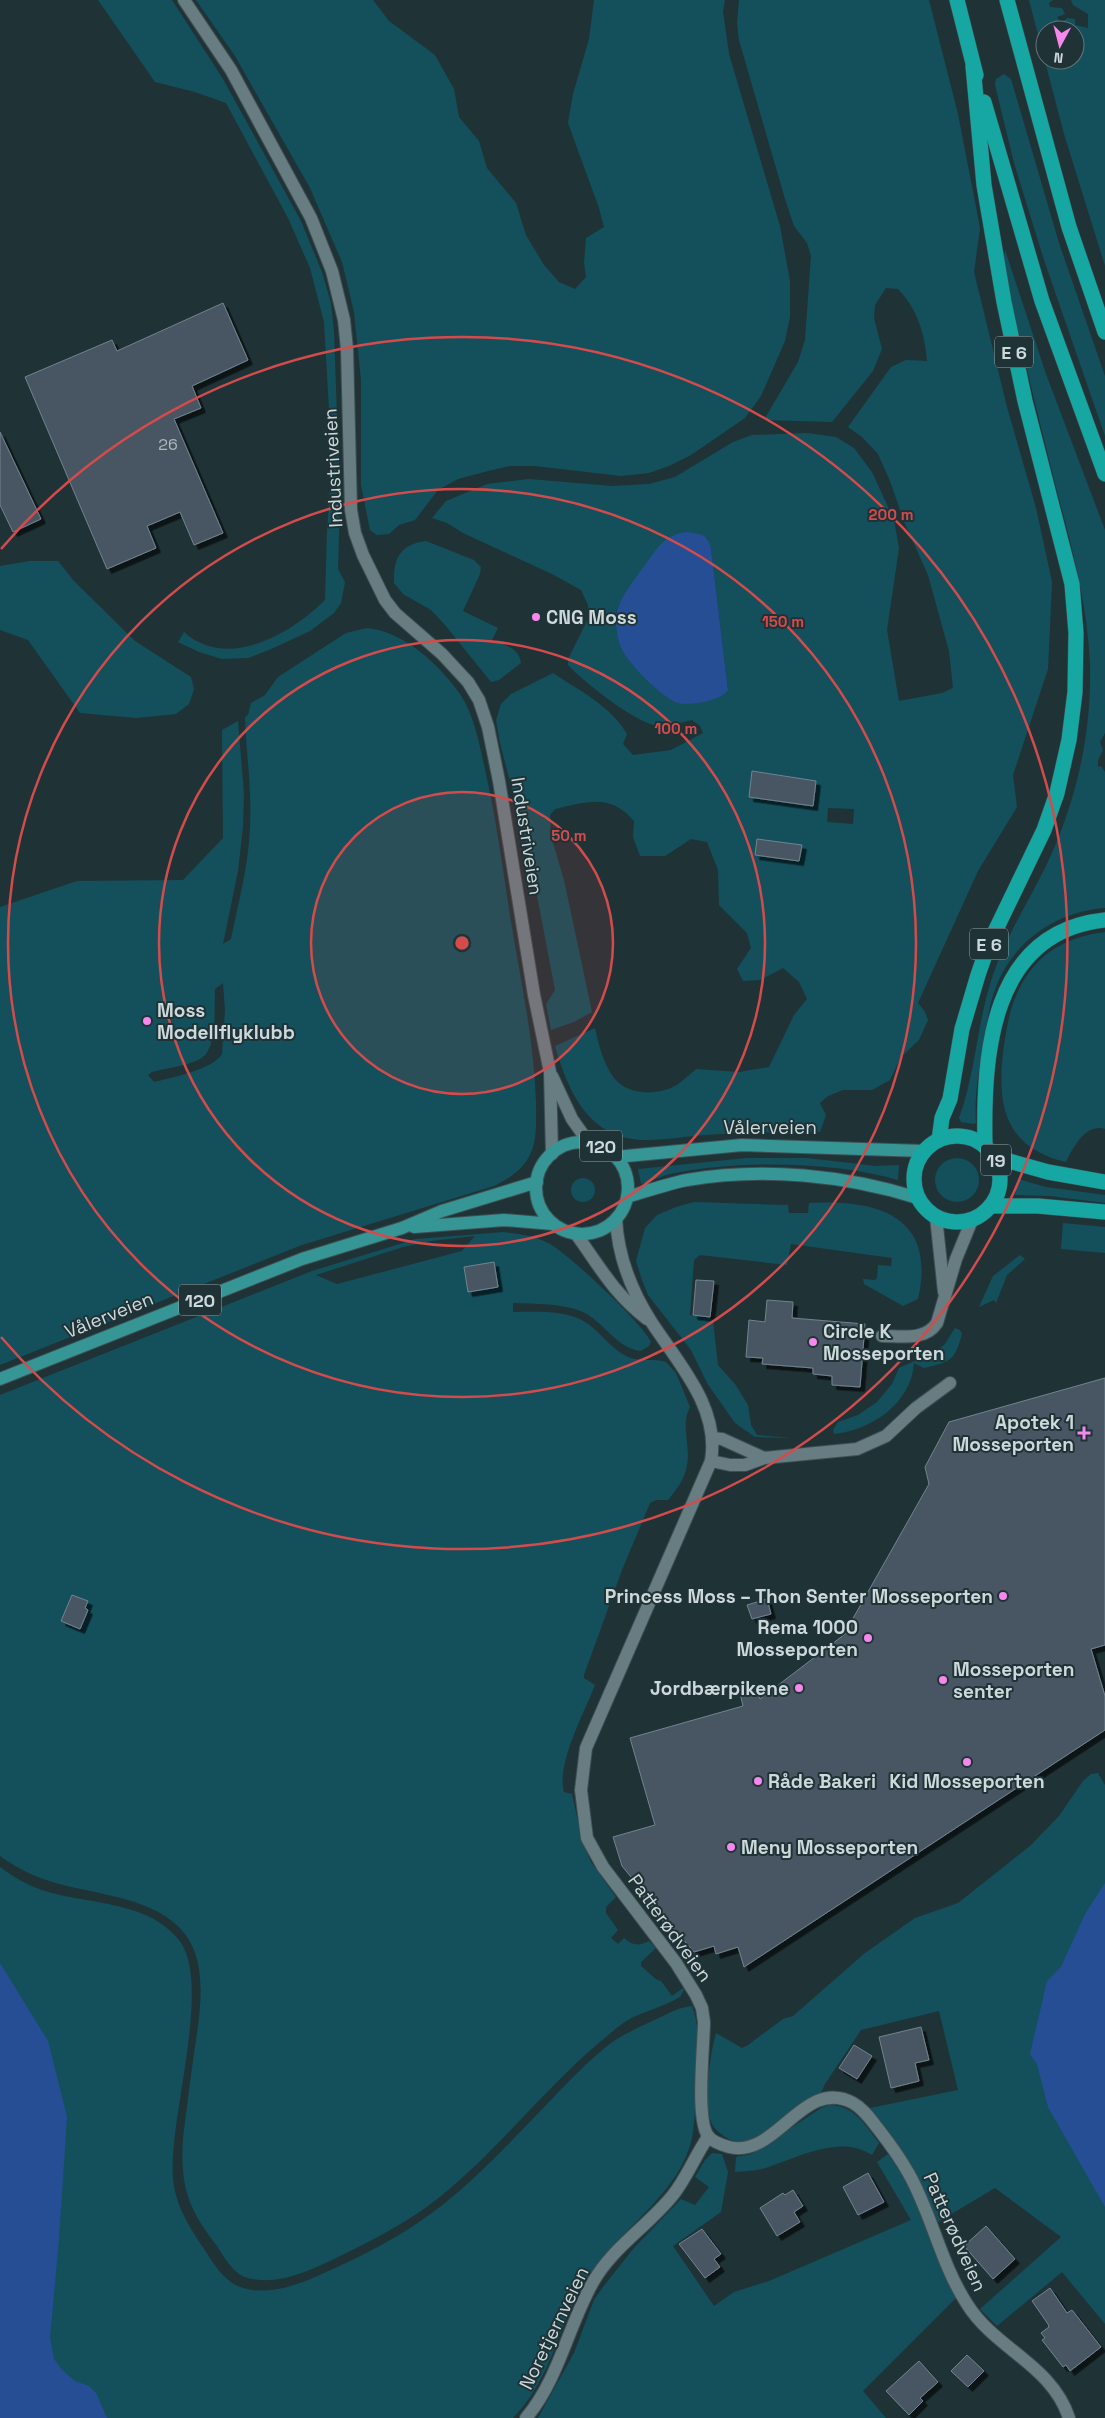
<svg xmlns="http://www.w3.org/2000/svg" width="1105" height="2418" font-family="'Space Grotesk',sans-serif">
  <defs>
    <filter id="shadow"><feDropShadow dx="4.5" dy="4.5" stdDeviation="0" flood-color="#0009"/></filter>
  </defs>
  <rect width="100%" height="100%" fill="#1f3337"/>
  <!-- green -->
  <g fill="#13505c" fill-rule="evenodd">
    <path d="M98 0H172L223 79 301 221 322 272 331 303 334 332 340 500 338 569 345 582 341 603 334 613 310 631 269 650 248 658 222 659 199 652 178 642 184 632C227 671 291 634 325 600L327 531 332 463 324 322 310 268 288 218 226 103 195 92 155 82Z"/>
    <path d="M196 0H373L389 21 435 55 454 89 459 117 479 141 487 168 516 203 526 235 544 265 559 282 575 289 586 277 584 263 586 238 604 227 599 208 568 123 573 94 589 39 594 0H725L723 11 729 54 780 226 790 281V317L785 341 761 396 745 418 691 455 669 466 649 473 621 476 535 466H510L492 470 458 479 438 490 415 520 399 525 389 534 377 535 370 530 361 485V380L354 312 342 262 310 188 235 56Z"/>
    <path d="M739 0H929L958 114 980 228 974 272 1007 407 1036 508 1052 582 1048 669 1013 775 1017 807 978 871 918 1003 925 1012 928 1020 919 1040 901 1057 890 1080 872 1090H843L828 1096 820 1103 826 1115 820 1132C782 1132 744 1132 705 1135 687 1136 667 1140 648 1140 590 1141 569 1094 555 1046L595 1028C598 1043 604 1065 614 1078 627 1095 654 1095 671 1088 680 1084 689 1075 696 1069L739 1072 769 1067 794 1015 807 999 799 982 783 968 760 980 743 981 737 969 751 948 747 933 719 905 718 870 707 842 691 839 665 856H640L633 837 634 821C610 793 587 802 555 809L550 815 551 836 564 880 592 1012 574 1022 551 1030 546 1004 555 990 530 859 500 743 496 720 501 704 511 694 553 673C580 691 611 706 627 734L623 744 633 755 671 750 703 733 700 726 692 720C682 722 668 728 658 726 635 723 584 682 568 665V659L588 619V605L581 590 554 575 463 533 447 523 432 518 446 501 487 484 529 479 612 486 649 484 675 477 733 442 752 435 807 433 836 437 854 448 872 472 894 520 899 548 887 630 899 701 942 693 953 688 949 651 928 575 905 524 890 481 878 454 862 437 848 427 891 367 906 360 927 361C925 334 917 308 898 289L886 288 875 305 874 318 882 349 873 371 832 422 764 420 798 362 805 340 811 256 807 243 794 226 785 199 739 40 737 23ZM707 538 711 548 728 690 664 694 633 665 621 648 616 612 628 589ZM752 771 816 781 813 804 749 797ZM828 808 854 809 853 824 827 822ZM757 839 801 845 799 861 755 855Z"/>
    <path d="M1029 0H1053L1049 3 1050 7 1062 8 1065 14 1057 17 1061 23 1067 18 1075 19V25L1088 28V14L1073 5 1071 0H1105V266L1064 134ZM1045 30H1075V60H1045Z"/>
    <path d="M1004 74 1011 79 1059 243 1105 376V436L1044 260 1014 163 995 85 996 79Z"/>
    <path d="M1005 250 1046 374 1105 530V733L1100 742 1103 750 1098 760V767L1101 766 1105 772V908C1058 911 1013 941 996 987 989 1004 987 1024 984 1043 979 1070 974 1095 976 1123L974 1124 961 1122 959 1118C976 1072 977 1021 993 975 1006 937 1028 902 1046 866 1076 803 1092 734 1090 663 1087 600 1070 540 1054 480 1036 407 1018 335 1003 262Z"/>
    <path d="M426 541 474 560 481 567 480 574 463 611 498 628 492 640C505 645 519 648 521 663L499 680 491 682 445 625 431 610 403 594 394 583C393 558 401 544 426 541Z"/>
    <path d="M30 561H58L74 581 135 641 191 677 194 689 189 704 176 714 136 718 80 713 28 640 0 630V566Z"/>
    <path d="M367 628C403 631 440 665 460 694 474 715 479 742 484 765 496 817 503 870 511 922 521 982 534 1041 536 1102 536 1116 537 1134 533 1147 527 1167 512 1177 494 1186L302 1245 0 1365V907L77 881 183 880 223 838 222 730 238 721 244 793 243 827 238 871 223 944 231 939C239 900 249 864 250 825 252 788 246 753 245 717L248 715 251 703 265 695 278 677 346 633ZM223 983 225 1010 222 1054C214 1069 171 1078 154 1082L148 1075 152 1072C167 1068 186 1066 200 1059 218 1050 214 1007 215 989Z"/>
    <path d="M1105 932V1129C1085 1123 1073 1148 1066 1162 999 1146 996 1097 1005 1039 1009 1011 1017 984 1037 963 1055 944 1080 935 1105 932Z"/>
    <circle cx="957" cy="1180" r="22"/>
    <path d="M747 1158H807L876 1166 899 1165 898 1180C833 1161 737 1160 670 1174 660 1176 651 1182 641 1184L638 1169Z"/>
    <circle cx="583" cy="1190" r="12"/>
    <path d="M1018 1179 1046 1187 1105 1195V1203L1050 1196 1015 1195Z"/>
    <path d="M694 1202 788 1205 789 1213H808L809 1203C878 1199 937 1216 918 1299L903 1306 864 1284 863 1279 875 1280 877 1278 878 1265 891 1266 892 1258 791 1244 787 1265 700 1255 694 1260 690 1315 710 1317 713 1321 718 1365 735 1384 748 1405 751 1425 757 1435 792 1438 755 1437 735 1423 707 1383 691 1350 648 1295 642 1280 636 1261 645 1228 657 1215 676 1207Z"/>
    <path d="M1063 1223 1105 1227V1253L1061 1249Z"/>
    <path d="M504 1232C519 1234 535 1236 548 1243 567 1252 644 1325 651 1342L649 1346 641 1351C616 1348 604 1322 583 1312 562 1303 536 1304 513 1303V1312C539 1312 571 1309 592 1327 604 1337 613 1350 628 1357 639 1362 654 1358 666 1362L676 1373 690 1407C680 1425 691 1446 687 1465 685 1479 677 1489 668 1500H656L650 1503 622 1570 584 1675V1678L595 1685C585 1711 556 1764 564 1792L572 1794 583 1844 591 1862 616 1897 606 1907V1913L618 1930 611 1938 618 1944 624 1938C633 1946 639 1946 649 1941L656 1948 641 1962V1966L657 1980 661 1981 672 1996 683 1988 684 1990 680 1997C663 2007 644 2011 628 2020 618 2026 610 2034 601 2041 544 2089 499 2149 441 2196 409 2222 371 2241 334 2259 308 2271 278 2286 248 2278 234 2275 224 2257 217 2246 188 2208 180 2187 183 2138 187 2106 191 2073 196 2040 208 1962 202 1918 117 1897 69 1885 43 1886 0 1856V1395L312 1271 416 1239ZM475 1236 462 1251 337 1284 316 1275 403 1247 431 1241Z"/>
    <path d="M1020 1255 1025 1259 1007 1275 996 1303 994 1300 979 1307 993 1276Z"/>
    <path d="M955 1328 960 1330 962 1334C954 1362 951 1361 924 1368L914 1363C911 1404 871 1430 834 1434L833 1430 838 1422 858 1415 877 1402 892 1384 899 1368 935 1352 945 1344Z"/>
    <path d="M1098 1773 1105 1785V2324L1062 2272 997 2326 980 2309 1061 2237 995 2188 938 2222 915 2171 901 2149 870 2108 958 2090 939 2011 861 2030 825 2084 821 2093C796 2102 781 2126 758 2137 749 2141 738 2144 729 2139 722 2135 716 2131 712 2124 703 2103 710 2054 716 2033L742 2048 748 2045 783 2019 793 2016 865 1953 915 1918 958 1903 1030 1846 1059 1816 1083 1781 1091 1774Z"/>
    <path d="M0 1867C12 1876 25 1884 39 1889 83 1905 147 1899 179 1940 213 1984 168 2119 173 2178 175 2205 189 2226 204 2249 214 2264 224 2282 243 2288 270 2296 300 2284 324 2273 367 2254 409 2232 445 2203 483 2172 516 2136 550 2101 569 2081 589 2060 611 2043 627 2032 644 2025 661 2017 671 2012 681 2007 692 2006 701 2029 698 2054 696 2078 695 2100 696 2125 690 2146 672 2202 612 2234 583 2284 557 2329 552 2378 513 2418H46L0 2334Z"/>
    <path d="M829 2105C854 2105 865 2125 879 2143L872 2155C840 2133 795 2159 762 2169 753 2171 744 2171 735 2172L736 2157 752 2154 821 2108Z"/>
    <path d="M712 2153 722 2154 728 2172 721 2212 673 2246 714 2306 734 2292 769 2281 911 2220 877 2162 888 2154C920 2196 933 2251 956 2298L863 2391 886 2418H538L574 2353 594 2300 603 2287 633 2249 681 2199 695 2205 709 2187 695 2177 705 2160Z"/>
  </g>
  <!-- water -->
  <g fill="#264e94">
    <path d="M687 532C700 534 708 534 711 548L728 690C724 696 715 699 708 701 699 703 688 705 678 703 662 698 628 663 621 648 618 640 614 619 617 611 622 594 635 579 645 565 658 547 664 535 687 532Z"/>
    <path d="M1105 1883V2207L1048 2107 1037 2064 1030 2054 1047 1981 1061 1967 1085 1914Z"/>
    <path d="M0 1963 48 2041 67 2117 59 2239 50 2338 54 2359 62 2370 75 2381 89 2386 96 2393 107 2418H0Z"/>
  </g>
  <!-- building -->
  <g fill="#475762" stroke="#72838f" filter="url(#shadow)">
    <path d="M223 303 248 360 192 386 201 408 174 419 223 533 194 545 180 512 147 526 156 548 107 569 25 377 112 340 117 351Z"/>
    <path d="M0 432 41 519 13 532 0 505Z"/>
    <path d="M752 771 816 781 813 806 749 797Z"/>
    <path d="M757 839 802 845 799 861 755 855Z"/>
    <path d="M494 1262 498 1287 468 1292 464 1267Z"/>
    <path d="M696 1280 714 1281 710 1317 693 1315Z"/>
    <path d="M767 1300 793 1302 792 1318 865 1324 860 1387 832 1385V1376L813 1374V1368L762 1364 763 1358 746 1357 749 1320 765 1322Z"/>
    <path d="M1105 1378V1645L1091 1649 1105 1696V1730L744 1967 738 1947 716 1954 714 1946 694 1952 667 1921 664 1923 637 1890 640 1888 622 1866 613 1837 655 1825 630 1738 743 1706 739 1689 756 1684 760 1699 849 1631 847 1629 929 1484 925 1467 949 1422Z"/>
    <path d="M72 1595 88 1601 85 1608 88 1610 80 1629 61 1621Z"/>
    <path d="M767 1599 771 1614 752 1619 747 1605Z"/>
    <path d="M921 2027 929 2060 915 2063 919 2081 891 2088 879 2037Z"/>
    <path d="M854 2045 872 2056 857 2079 839 2068Z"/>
    <path d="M868 2173 884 2202 858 2215 843 2187Z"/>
    <path d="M793 2190 803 2206 794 2212 800 2222 777 2236 760 2208 783 2193 785 2195Z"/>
    <path d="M986 2226 1015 2259 993 2279 964 2246Z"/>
    <path d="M702 2229 721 2254 714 2259 720 2267 705 2278 679 2244Z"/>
    <path d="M1050 2288 1067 2313 1072 2310 1101 2347 1070 2371 1066 2365 1063 2367 1042 2340 1045 2338 1041 2333 1049 2327 1048 2324 1032 2301Z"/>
    <path d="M967 2355 984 2371 968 2387 951 2371Z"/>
    <path d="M919 2361 938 2382 920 2398 923 2401 909 2415 886 2391Z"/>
  </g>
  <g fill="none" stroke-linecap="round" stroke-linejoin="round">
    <defs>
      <g id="street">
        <path d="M184 0 231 70 311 218 332 271 344 320 347 349 351 510 355 533 363 555 385 600 395 613 442 654 468 682 479 700 488 727 499 781 534 995 550 1072 552 1154"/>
        <path d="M552 1076 572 1119 589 1143"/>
        <path d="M936 1217 944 1292"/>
        <path d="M616 1219C618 1257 632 1292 652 1323 679 1364 720 1408 711 1461L586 1748 581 1790 587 1838 603 1867 676 1963 696 1995 702 2008 704 2022C704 2044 695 2123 709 2137 713 2142 722 2145 729 2147 777 2159 803 2076 853 2103 864 2109 871 2120 879 2130 890 2144 900 2158 909 2174 932 2215 941 2264 967 2304 995 2349 1052 2365 1069 2418"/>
        <path d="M576 1234C600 1267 614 1294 647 1319"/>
        <path d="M882 1336C902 1336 925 1341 937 1323L956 1259 972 1220"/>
        <path d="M712 1438 722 1439 764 1458"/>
        <path d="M711 1461 730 1465H745L764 1458 857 1449 886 1436 916 1408 950 1383"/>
        <path d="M526 2418C559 2379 568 2326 593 2282 612 2248 648 2226 673 2195 687 2177 695 2156 708 2137"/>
      </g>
      <g id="primary">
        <circle cx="582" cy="1188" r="46"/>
        <path d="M616 1157 742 1145 924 1151"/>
        <path d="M627 1197C647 1191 667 1184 687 1180 763 1167 845 1175 918 1198"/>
        <path d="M414 1227 504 1220 553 1224"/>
        <path d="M0 1379 302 1259 402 1228 442 1211 537 1182"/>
      </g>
      <g id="highway">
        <path d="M957 0 976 75"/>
        <path d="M1007 0 1069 227 1105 332"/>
        <path d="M984 102 1042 301 1105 474"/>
        <circle cx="957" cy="1179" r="43"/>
        <path d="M939 1140 942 1118 950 1099 962 1029 978 975 988 946 1044 830 1057 793 1069 740 1075 692 1076 633 1072 584 1025 401 1004 302 984 185 973 66"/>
        <path d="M985 1146C983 1055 990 932 1105 920"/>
        <path d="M995 1157 1048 1172 1105 1182"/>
        <path d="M991 1206H1038L1105 1212"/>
      </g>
    </defs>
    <!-- street casing -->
    <use href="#street" stroke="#3e4f54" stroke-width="14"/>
    <!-- primary casing -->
    <use href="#primary" stroke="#3e4f54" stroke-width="14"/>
    <!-- highway casing -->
    <use href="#highway" stroke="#3e4f54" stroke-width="16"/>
    <!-- street -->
    <use href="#street" stroke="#677d82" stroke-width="12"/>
    <!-- primary -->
    <use href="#primary" stroke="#369695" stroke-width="12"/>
    <!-- highway -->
    <use href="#highway" stroke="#16a7a2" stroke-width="15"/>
  </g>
  <!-- distance rings -->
  <circle cx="462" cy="943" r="151" fill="#d44b4c" fill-opacity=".12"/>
  <g fill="none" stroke="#d44b4c" stroke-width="2.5">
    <circle cx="462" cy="943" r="151"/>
    <circle cx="462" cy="943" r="303"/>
    <circle cx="462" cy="943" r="454"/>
    <path d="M1 549A606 606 0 1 1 1 1337"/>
  </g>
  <!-- markers -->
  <g fill="#f688ed" stroke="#1f3337" stroke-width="2">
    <circle cx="536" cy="617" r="5"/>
    <circle cx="147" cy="1021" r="5"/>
    <circle cx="813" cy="1342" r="5"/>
    <path d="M1081.5 1425.5h5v5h5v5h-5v5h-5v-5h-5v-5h5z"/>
    <circle cx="1003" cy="1596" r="5"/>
    <circle cx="868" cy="1638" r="5"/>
    <circle cx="943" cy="1680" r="5"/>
    <circle cx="799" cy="1688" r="5"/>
    <circle cx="967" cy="1762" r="5"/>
    <circle cx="758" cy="1781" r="5"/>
    <circle cx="731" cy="1847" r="5"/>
  </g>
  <g text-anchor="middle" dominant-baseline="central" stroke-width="4" stroke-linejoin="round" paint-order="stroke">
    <!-- number labels -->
    <g font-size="16" fill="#acb8bd">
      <text x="168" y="444">26</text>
    </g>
    <!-- shield labels -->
    <g fill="#1f3337" stroke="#99a6aa" stroke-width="1">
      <rect x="995" y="336.5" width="38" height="31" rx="4"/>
      <rect x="970" y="928.5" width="38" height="31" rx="4"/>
      <rect x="580" y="1130.5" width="42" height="31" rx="4"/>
      <rect x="981" y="1144.5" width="30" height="31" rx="4"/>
      <rect x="179" y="1284.5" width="42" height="31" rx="4"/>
    </g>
    <g font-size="18" font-weight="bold" fill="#cdd8db">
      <text x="1014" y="352">E 6</text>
      <text x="989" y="944">E 6</text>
      <text x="601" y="1146">120</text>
      <text x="996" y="1160">19</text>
      <text x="200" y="1300">120</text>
    </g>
    <!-- street labels -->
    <g font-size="19" fill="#cdd8db" stroke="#1f3337">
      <text transform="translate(333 468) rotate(-93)">Industriveien</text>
      <text transform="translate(527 836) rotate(81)">Industriveien</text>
      <text x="770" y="1127">Vålerveien</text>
      <text transform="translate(109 1315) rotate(-22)">Vålerveien</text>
      <text transform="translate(670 1928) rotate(54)">Patterødveien</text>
      <text transform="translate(955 2232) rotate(66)">Patterødveien</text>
      <text transform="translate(554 2328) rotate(-64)">Noretjernveien</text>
    </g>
    <!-- poi labels -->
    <g font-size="19" font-weight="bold" fill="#cdd8db" stroke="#1f3337" text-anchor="start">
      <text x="546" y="617">CNG Moss</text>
      <text x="157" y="1010">Moss<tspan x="157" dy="22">Modellflyklubb</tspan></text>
      <text x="823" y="1331">Circle K<tspan x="823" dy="22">Mosseporten</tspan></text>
      <text x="1074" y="1422" text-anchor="end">Apotek 1<tspan x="1074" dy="22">Mosseporten</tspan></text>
      <text x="993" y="1596" text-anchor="end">Princess Moss – Thon Senter Mosseporten</text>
      <text x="858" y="1627" text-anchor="end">Rema 1000<tspan x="858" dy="22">Mosseporten</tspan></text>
      <text x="953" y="1669">Mosseporten<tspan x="953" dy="22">senter</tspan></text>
      <text x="789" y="1688" text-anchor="end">Jordbærpikene</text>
      <text x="768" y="1781">Råde Bakeri</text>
      <text x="967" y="1781" text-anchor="middle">Kid Mosseporten</text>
      <text x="741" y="1847">Meny Mosseporten</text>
    </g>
  </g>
  <circle cx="462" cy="943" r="8" fill="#d44b4c" stroke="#1f3337" stroke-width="2.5"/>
  <g font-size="15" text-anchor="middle" font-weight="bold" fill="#d44b4c" stroke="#1f3337" stroke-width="4" stroke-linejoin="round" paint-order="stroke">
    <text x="891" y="520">200 m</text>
    <text x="783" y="627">150 m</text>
    <text x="676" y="734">100 m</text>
    <text x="569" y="841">50 m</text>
  </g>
  <!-- north arrow -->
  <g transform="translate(1060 45) rotate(187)"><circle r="24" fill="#1f3337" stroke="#657579"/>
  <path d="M0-4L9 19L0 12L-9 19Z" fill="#f688ed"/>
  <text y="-8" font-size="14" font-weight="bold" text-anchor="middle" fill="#cdd8db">N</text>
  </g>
</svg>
